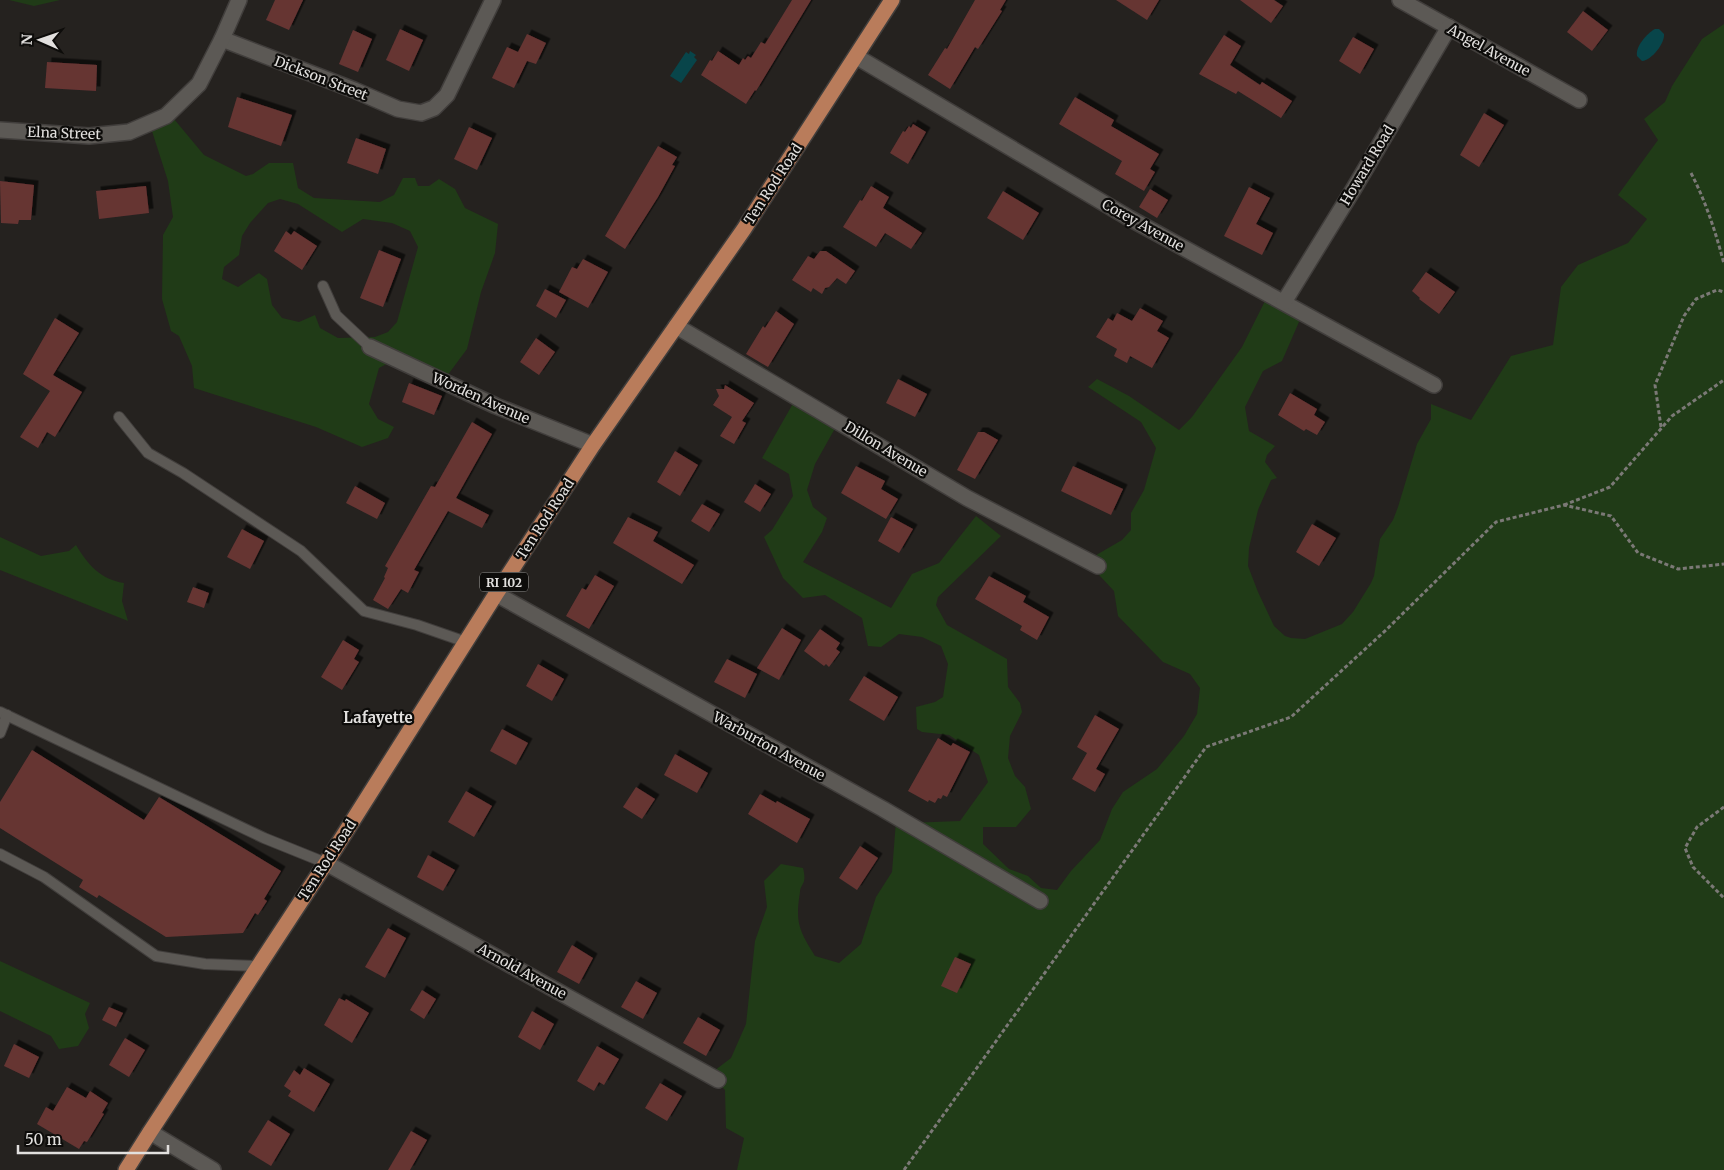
<svg xmlns="http://www.w3.org/2000/svg" width="1724" height="1170" font-family="Merriweather,serif">
  <defs>
    <filter id="shadow"><feDropShadow dx="4.5" dy="-4.5" stdDeviation="0" flood-color="#0009"/></filter>
  </defs>
  <rect width="100%" height="100%" fill="#25221f"/>
  <!-- green -->
  <g fill="#203b17" fill-rule="evenodd">
    <path d="M9 0H60L34 6Z"/>
    <path d="M1724 24V1170H737L744 1138 726 1128 725 1090 710 1074 731 1058 746 1024 755 941 767 907 764 881 781 864 803 868C804 872 805 877 804 881 803 885 800 887 800 892 795 923 799 930 815 956L839 963 861 944 876 897 892 872 896 821 907 823 960 821 988 782 979 755 949 735 922 732 917 729 916 707 935 702 943 697 948 664 941 646 922 637 899 634 881 647 868 646 862 618 825 595 803 598 783 578 764 537 772 530 793 496 789 474 762 458 795 400 838 423 815 464 807 490 813 507 827 518 822 532 803 562 891 608 912 574 939 563 976 516 1001 536 938 597 936 605 947 625 1007 659 1008 687 1020 703 1022 712 1010 736 1008 758 1015 776 1025 787 1031 809 1016 827H983V844L1009 869 1028 876 1041 888 1057 890 1071 871 1100 840 1112 809 1123 792 1157 769 1184 736 1197 714 1200 688 1190 674 1163 662 1118 616 1114 591 1086 561 1122 540 1131 530V513L1144 490 1156 448 1141 422 1088 387 1097 379 1129 396 1179 430 1192 417 1242 347 1268 295 1302 315 1282 361 1263 371 1245 407 1249 431 1275 446 1267 455 1265 462 1277 478 1271 480 1258 510 1249 548 1248 566 1258 592 1274 626 1285 636 1291 638 1305 639 1342 624 1353 612 1371 583 1374 576 1380 539 1393 520 1398 507 1417 444 1431 419V404L1471 420 1511 356 1553 345 1561 287 1578 265 1628 243 1647 219 1618 195 1658 140 1644 119 1665 102 1672 86 1702 39Z"/>
    <path d="M169 113 204 155 246 176 253 174 269 163H293L298 188 314 198 380 202 394 195 403 178H415L418 186H429L439 179 455 189 465 208 498 224 495 253 481 292 467 349 447 376 396 359 379 368 369 404 378 419 394 427 388 438 362 447 316 427 194 388 192 366 179 336 171 331 162 299 163 235 173 217 168 181 150 125ZM280 199 298 204 342 232 363 219 392 223 410 231 418 247 397 322 388 332 375 337 338 338 320 328 315 315 299 322 282 318 272 305 267 279 259 273 238 287 222 279 224 267 239 255 242 236 250 223 268 203Z"/>
    <path d="M0 537 41 556 69 551 76 545C88 565 100 579 124 583L122 601 128 621 0 570Z"/>
    <path d="M0 961 90 1003 85 1014 89 1028 78 1046 59 1049 51 1036 0 1011Z"/>
  </g>
  <!-- water -->
  <g fill="#08454a">
    <path d="M1655 29H1659L1664 34C1665 43 1652 60 1642 61L1637 56C1635 47 1647 33 1655 29Z"/>
    <path d="M690 51 696 55 694 57 697 60 681 83 670 76 686 52 689 54Z"/>
  </g>
  <!-- building -->
  <g fill="#663433" filter="url(#shadow)">
    <path d="M275 0H303L289 30 266 20Z"/>
    <path d="M792 0H811L756 91 755 90 746 104 701 75 710 60 712 61 718 51 739 65 743 58 745 60 748 56 751 58 761 42 765 44Z"/>
    <path d="M975 0H1006L1000 10 1002 11 978 49 975 47 950 89 928 75 945 48 947 49Z"/>
    <path d="M1116 0H1159L1147 20Z"/>
    <path d="M1240 0H1274L1283 6 1271 23Z"/>
    <path d="M1583 11 1608 30 1592 51 1567 32Z"/>
    <path d="M400 29 423 40 409 71 386 60Z"/>
    <path d="M353 30 372 39 358 72 339 64Z"/>
    <path d="M527 34 546 43 536 64 527 61 514 88 492 78 507 47 518 52Z"/>
    <path d="M1224 35 1241 46 1230 65 1260 85 1262 82 1292 101 1281 118 1238 91 1236 94 1199 74Z"/>
    <path d="M1353 37 1374 49 1360 74 1339 61Z"/>
    <path d="M47 62 97 65 96 91 45 88Z"/>
    <path d="M237 97 292 115 281 146 228 127Z"/>
    <path d="M1075 97 1114 120 1111 126 1159 154 1150 169 1155 172 1144 191 1115 174 1122 161 1059 124Z"/>
    <path d="M1484 113 1504 125 1479 167 1460 155Z"/>
    <path d="M913 124 926 132 908 164 890 153 903 131 905 132 909 126 911 128Z"/>
    <path d="M469 127 492 138 477 170 454 159Z"/>
    <path d="M356 138 386 149 378 174 347 163Z"/>
    <path d="M658 146 677 157 672 165 675 166 658 197 625 249 605 236Z"/>
    <path d="M0 181 34 185 31 220H19L18 224 1 223Z"/>
    <path d="M146 186 149 213 99 219 96 191Z"/>
    <path d="M871 186 889 197 883 208 922 233 911 249 885 233 876 247 843 227 860 200 862 201Z"/>
    <path d="M1249 187 1270 198 1256 224 1273 233 1262 255 1224 236Z"/>
    <path d="M1150 189 1168 200 1157 218 1139 207Z"/>
    <path d="M1003 191 1039 213 1023 240 987 218Z"/>
    <path d="M286 231 291 235 294 231 317 246 302 270 274 251Z"/>
    <path d="M379 250 401 259 383 307 360 298Z"/>
    <path d="M820 251H826L855 271 846 284 837 278 829 287 825 288 822 294 813 288 811 292 792 280 808 256 814 259Z"/>
    <path d="M583 259 608 272 588 308 559 292 572 267 577 269Z"/>
    <path d="M1426 272 1455 292 1439 314 1419 299 1420 298 1412 291Z"/>
    <path d="M545 289 566 300 556 318 536 306Z"/>
    <path d="M1140 308 1163 321 1157 331 1169 338 1152 368 1130 356 1127 363 1114 356 1117 349 1096 337 1108 318 1113 321 1117 313 1132 321Z"/>
    <path d="M776 311 794 324 768 367 746 354 763 326 765 328Z"/>
    <path d="M55 318 79 333 53 375 82 392 55 437 47 432 38 448 20 437 50 391 23 374Z"/>
    <path d="M536 338 555 352 539 375 520 362Z"/>
    <path d="M898 379 927 394 915 417 886 403Z"/>
    <path d="M409 383 442 396 434 415 402 402Z"/>
    <path d="M725 385 754 403 742 421 746 423 734 444 720 436 732 417 713 405 719 396 716 389H724Z"/>
    <path d="M1290 393 1317 409 1314 415 1325 422 1317 435 1306 429 1304 431 1278 415Z"/>
    <path d="M472 422 492 434 456 498 489 515 482 528 448 511 414 570 419 572 408 593 401 589 388 609 373 600 385 578 384 577 388 568 385 566 431 486 435 487Z"/>
    <path d="M978 432H984L998 440 975 479 957 470Z"/>
    <path d="M675 451 698 465 680 496 657 482Z"/>
    <path d="M856 466 885 481 881 489 898 499 886 519 841 493Z"/>
    <path d="M1073 466 1123 489 1111 515 1061 491Z"/>
    <path d="M755 484 771 494 760 512 744 502Z"/>
    <path d="M355 486 385 503 377 519 346 503Z"/>
    <path d="M702 504 720 514 709 532 691 521Z"/>
    <path d="M628 517 658 532 653 541 694 565 682 584 613 543Z"/>
    <path d="M891 517 913 529 899 553 878 541Z"/>
    <path d="M1312 524 1336 538 1319 566 1296 552Z"/>
    <path d="M242 529 264 541 250 569 227 557Z"/>
    <path d="M595 575 614 586 589 629 566 616 582 588 586 590Z"/>
    <path d="M989 576 1026 596 1023 602 1049 617 1037 640 1020 630 1022 626 975 599Z"/>
    <path d="M193 587 209 593 204 608 187 602Z"/>
    <path d="M782 628 801 640 779 680 757 668Z"/>
    <path d="M820 629 840 643 836 649 840 652 829 667 826 664 824 666 804 651Z"/>
    <path d="M343 640 359 650 354 659 359 662 342 690 321 677Z"/>
    <path d="M727 659 757 674 745 698 714 682Z"/>
    <path d="M538 664 564 679 552 701 526 686Z"/>
    <path d="M864 676 898 697 884 721 849 700Z"/>
    <path d="M1095 715 1119 729 1096 769 1105 774 1095 792 1072 779 1087 753 1077 747Z"/>
    <path d="M502 729 528 743 516 765 490 751Z"/>
    <path d="M938 738 951 746 953 743 970 752 947 797 943 795 941 799 938 798 935 803 929 800 928 802 908 791Z"/>
    <path d="M32 750 144 820 159 797 281 871 264 899 267 901 258 915 255 913 243 933 166 937 99 895 97 898 79 887 83 880 0 828V802Z"/>
    <path d="M675 754 708 773 697 793 664 775Z"/>
    <path d="M636 787 655 799 642 819 623 807Z"/>
    <path d="M466 791 492 806 474 837 448 822Z"/>
    <path d="M760 794 776 803 777 801 810 819 797 843 748 814Z"/>
    <path d="M860 846 878 858 857 890 839 878Z"/>
    <path d="M428 855 455 870 443 891 417 877Z"/>
    <path d="M388 928 406 938 385 978 365 967Z"/>
    <path d="M572 945 593 958 579 984 557 972Z"/>
    <path d="M955 957 971 964 957 993 941 986Z"/>
    <path d="M636 981 657 993 643 1019 621 1007Z"/>
    <path d="M422 990 436 999 424 1019 410 1010Z"/>
    <path d="M339 998 345 1001 346 999 369 1013 352 1043 324 1025Z"/>
    <path d="M109 1007 123 1013 116 1027 102 1020Z"/>
    <path d="M532 1011 554 1024 540 1050 518 1037Z"/>
    <path d="M698 1017 720 1030 706 1056 683 1043Z"/>
    <path d="M125 1038 145 1050 129 1077 109 1065Z"/>
    <path d="M14 1044 39 1057 29 1078 4 1066Z"/>
    <path d="M597 1046 619 1059 604 1085 599 1082 594 1091 577 1081Z"/>
    <path d="M304 1068 330 1084 314 1112 288 1096 291 1091 284 1086 294 1070 300 1075Z"/>
    <path d="M660 1083 682 1096 667 1121 645 1108Z"/>
    <path d="M67 1087 86 1098 90 1091 108 1103 102 1113 104 1114 87 1142 84 1141 79 1149 37 1124 46 1107 53 1111Z"/>
    <path d="M268 1120 290 1134 271 1166 248 1152Z"/>
    <path d="M411 1131 427 1140 410 1170H388Z"/>
  </g>
  <g fill="none" stroke-linecap="round" stroke-linejoin="round">
    <defs>
      <g id="lane">
        <path d="M323 286 336 315 370 347"/>
        <path d="M119 417 148 453 183 473 301 551 364 611 417 625 466 642"/>
        <path d="M0 712 264 838 326 863"/>
        <path d="M0 733 7 715"/>
        <path d="M0 854 44 877 156 956 205 964 258 966"/>
      </g>
      <g id="street">
        <path d="M1400 0 1579 100"/>
        <path d="M222 39 354 90 398 109 421 113 434 108 447 95 493 0"/>
        <path d="M857 57 1129 218 1434 385"/>
        <path d="M0 130 89 136 129 132 166 116 199 84 222 39 239 0"/>
        <path d="M1284 302 1353 190 1449 27"/>
        <path d="M676 326 967 498 1098 566"/>
        <path d="M370 347 496 406 593 445"/>
        <path d="M496 594 883 809 1040 901"/>
        <path d="M326 863 718 1080"/>
        <path d="M150 1132 213 1170"/>
      </g>
      <path id="primary" d="M126 1170 150 1132 326 863 496 594 593 445 744 229 892 0"/>
    </defs>
    <!-- lane casing -->
    <use href="#lane" stroke="#413e3c" stroke-width="12"/>
    <!-- street casing -->
    <use href="#street" stroke="#413e3c" stroke-width="18"/>
    <!-- primary casing -->
    <use href="#primary" stroke="#413e3c" stroke-width="18"/>
    <!-- path -->
    <g stroke="#7b7976" stroke-width="3" stroke-dasharray="4 2.5" stroke-linecap="butt">
      <path d="M1691 173C1706 202 1716 233 1724 264"/>
      <path d="M1661 427 1655 385 1684 316 1696 299 1717 290 1724 292"/>
      <path d="M1564 505 1610 487 1672 416 1724 380"/>
      <path d="M1724 807 1697 827 1685 848 1693 867 1724 898"/>
      <path d="M904 1170 1206 747 1291 717 1386 630 1496 522 1564 505 1611 516 1638 553 1678 569 1724 564"/>
    </g>
    <!-- lane -->
    <use href="#lane" stroke="#5c5955" stroke-width="10"/>
    <!-- street -->
    <use href="#street" stroke="#5c5955" stroke-width="15"/>
    <!-- primary -->
    <use href="#primary" stroke="#b97c5b" stroke-width="15"/>
  </g>
  <g text-anchor="middle" dominant-baseline="central" stroke-width="4.5" stroke-linejoin="round" paint-order="stroke">
    <!-- shield labels -->
    <rect fill="#0d0c0a" stroke="#a2a09e" stroke-width="1" x="480" y="572.5" width="48" height="19" rx="4"/>
    <g font-size="12" font-weight="bold" fill="#e2e0de">
      <text x="504" y="582">RI 102</text>
    </g>
    <!-- street labels -->
    <g font-size="14" fill="#e2e0de" stroke="#0d0c0a">
      <text transform="translate(1489 50) rotate(29)">Angel Avenue</text>
      <text transform="translate(321 78) rotate(21)">Dickson Street</text>
      <text transform="translate(64 133) rotate(2)">Elna Street</text>
      <text transform="translate(1367 165) rotate(-59)">Howard Road</text>
      <text transform="translate(773 184) rotate(-57)">Ten Rod Road</text>
      <text transform="translate(1143 225) rotate(29)">Corey Avenue</text>
      <text transform="translate(481 398) rotate(24)">Worden Avenue</text>
      <text transform="translate(886 449) rotate(31)">Dillon Avenue</text>
      <text transform="translate(545 519) rotate(-57)">Ten Rod Road</text>
      <text transform="translate(769 746) rotate(29)">Warburton Avenue</text>
      <text transform="translate(327 860) rotate(-57)">Ten Rod Road</text>
      <text transform="translate(522 971) rotate(29)">Arnold Avenue</text>
    </g>
    <!-- neighbourhood labels -->
    <g font-size="15" font-weight="bold" fill="#e2e0de" stroke="#0d0c0a">
      <text x="378" y="717">Lafayette</text>
    </g>
  </g>
  <!-- north arrow -->
  <g transform="translate(40 40) rotate(272)" stroke="#0d0c0a" stroke-width="4" paint-order="stroke">
  <path d="M0-4L9 19L0 12L-9 19Z" fill="#e2e0de"/>
  <text y="-8" font-size="14" font-weight="bold" text-anchor="middle" fill="#e2e0de">N</text>
  </g>
  <!-- scale -->
  <path d="M18 1145v8h150v-8" fill="none" stroke="#e2e0de" stroke-width="2.5"/>
  <text x="25" y="1145" font-size="15" fill="#e2e0de" stroke="#0d0c0a" stroke-width="4" paint-order="stroke">50 m</text>
</svg>
